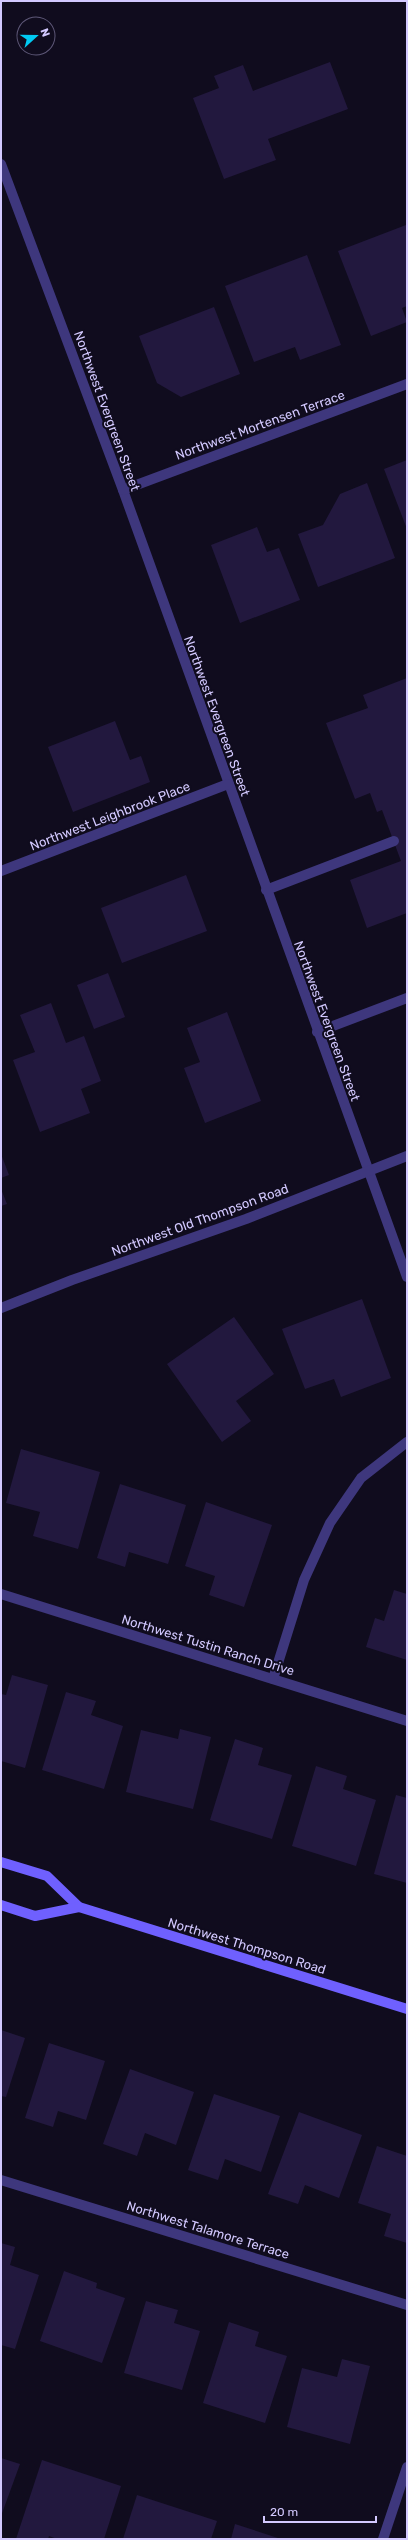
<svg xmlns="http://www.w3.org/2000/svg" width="408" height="2540" font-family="Rubik,sans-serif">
  <rect width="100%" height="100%" fill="#100c1e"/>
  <!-- building -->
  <g fill="#22183e">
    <path d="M330 62 348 109 268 139 276 160 224 179 193 98 219 88 214 76 243 65 253 91Z"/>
    <path d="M406 225 407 306 402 308 407 322 371 336 338 251Z"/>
    <path d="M307 255 341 345 300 360 295 347 254 362 225 286Z"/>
    <path d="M214 307 240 374 181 397 157 383 139 336Z"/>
    <path d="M407 460V529L384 469Z"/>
    <path d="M367 483 395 558 318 587 298 534 323 525 340 494Z"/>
    <path d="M257 527 267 552 279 548 300 600 240 623 211 545Z"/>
    <path d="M407 678V913L367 928 350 880 401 861 382 810 377 812 370 793 355 799 326 723 368 708 363 695Z"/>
    <path d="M115 721 130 760 141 756 150 782 73 812 48 747Z"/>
    <path d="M186 875 207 931 122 963 101 908Z"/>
    <path d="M108 973 125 1017 94 1029 77 985Z"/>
    <path d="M51 1003 66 1043 84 1036 101 1081 81 1089 90 1113 40 1132 13 1060 35 1052 20 1015Z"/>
    <path d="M227 1012 261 1101 205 1123 184 1068 200 1062 187 1028Z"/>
    <path d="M1 1154 9 1175 1 1178Z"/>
    <path d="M1 1189 7 1204 1 1206Z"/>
    <path d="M362 1299 391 1378 341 1397 334 1379 305 1389 282 1329Z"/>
    <path d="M234 1317 274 1374 236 1401 251 1421 222 1442 167 1364Z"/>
    <path d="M21 1449 100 1472 78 1549 33 1536 40 1512 6 1503Z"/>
    <path d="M120 1484 186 1505 168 1564 129 1552 125 1567 97 1558Z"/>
    <path d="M206 1502 272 1525 244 1607 209 1595 215 1576 185 1566Z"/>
    <path d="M394 1590 407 1594V1660L366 1647 375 1618 384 1621Z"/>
    <path d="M12 1675 48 1685 25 1768 1 1761V1694L6 1695Z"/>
    <path d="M66 1692 96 1701 91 1715 123 1726 104 1789 42 1770Z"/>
    <path d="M180 1729 211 1737 193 1809 126 1792 141 1730 178 1739Z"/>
    <path d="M235 1739 263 1748 258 1765 292 1775 272 1839 210 1820Z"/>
    <path d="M316 1766 347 1776 343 1789 376 1800 356 1866 292 1846Z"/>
    <path d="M396 1795 407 1798V1883L374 1874Z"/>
    <path d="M1 2030 25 2038 6 2097 1 2096Z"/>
    <path d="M49 2043 105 2061 86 2120 58 2111 53 2127 25 2118Z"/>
    <path d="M130 2069 194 2092 176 2145 145 2133 137 2156 103 2144Z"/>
    <path d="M214 2094 280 2116 261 2172 225 2159 218 2180 188 2170Z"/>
    <path d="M299 2112 362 2135 339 2198 305 2185 298 2204 268 2194Z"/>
    <path d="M377 2146 407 2156V2243L384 2236 391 2214 358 2203Z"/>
    <path d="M1 2243 15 2247 10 2265 39 2275 15 2349 1 2345Z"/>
    <path d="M64 2271 97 2283 96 2288 125 2298 102 2363 40 2341Z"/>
    <path d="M146 2301 178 2310 174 2323 200 2331 182 2390 124 2373Z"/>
    <path d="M229 2322 259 2332 255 2346 287 2356 265 2423 203 2403Z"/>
    <path d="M342 2359 370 2366 350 2444 287 2427 302 2368 337 2377Z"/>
    <path d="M1 2458 20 2464 1 2516Z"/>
    <path d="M42 2460 121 2486 104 2539H57L49 2536 48 2539H16Z"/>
    <path d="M137 2495 217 2521 211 2539H123Z"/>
    <path d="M235 2524 281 2539H231Z"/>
  </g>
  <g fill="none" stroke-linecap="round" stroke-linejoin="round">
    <!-- lane -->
    <g stroke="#3e377d" stroke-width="10">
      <path d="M266 890 394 841"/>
      <path d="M317 1032 407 998"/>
    </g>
    <!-- street -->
    <g stroke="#3e377d" stroke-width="10">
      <path d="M1 164 123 490 407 1277"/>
      <path d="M123 490 407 384"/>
      <path d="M1 871 228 784"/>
      <path d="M1 1308 72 1280 246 1219 407 1156"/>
      <path d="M1 1594 407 1721"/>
      <path d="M273 1679 304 1580 330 1523 361 1478 407 1442"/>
      <path d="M1 2180 407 2305"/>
      <path d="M383 2539 407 2467"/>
    </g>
    <!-- secondary -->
    <g stroke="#6f60fe" stroke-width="10">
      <path d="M1 1862 47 1876 79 1907 407 2009"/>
      <path d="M1 1905 35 1916 79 1907"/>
    </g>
  </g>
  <g text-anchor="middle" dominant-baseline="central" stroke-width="4" stroke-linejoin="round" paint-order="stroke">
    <!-- street labels -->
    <g font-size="13" fill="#d3c9ff" stroke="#100c1e">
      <text transform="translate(107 411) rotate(70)">Northwest Evergreen Street</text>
      <text transform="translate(260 425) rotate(-20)">Northwest Mortensen Terrace</text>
      <text transform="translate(217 716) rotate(70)">Northwest Evergreen Street</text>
      <text transform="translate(110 816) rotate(-21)">Northwest Leighbrook Place</text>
      <text transform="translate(327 1021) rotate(70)">Northwest Evergreen Street</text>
      <text transform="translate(200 1220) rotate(-20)">Northwest Old Thompson Road</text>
      <text transform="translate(208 1645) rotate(17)">Northwest Tustin Ranch Drive</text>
      <text transform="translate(247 1946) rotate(17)">Northwest Thompson Road</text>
      <text transform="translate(208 2230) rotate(17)">Northwest Talamore Terrace</text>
    </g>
  </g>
  <!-- border -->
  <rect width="408" height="2540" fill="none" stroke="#d3c9ff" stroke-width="4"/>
  <!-- north arrow -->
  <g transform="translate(36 36) rotate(69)"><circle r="19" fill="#100c1e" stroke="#5e5878"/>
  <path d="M0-3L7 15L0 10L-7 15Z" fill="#01caf2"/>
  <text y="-6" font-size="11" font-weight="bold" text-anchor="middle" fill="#d3c9ff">N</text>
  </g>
  <!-- scale -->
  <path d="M264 2516v6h112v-6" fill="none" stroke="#d3c9ff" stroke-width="2"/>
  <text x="270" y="2516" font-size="12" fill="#d3c9ff" stroke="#100c1e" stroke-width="3" paint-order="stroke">20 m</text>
</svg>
